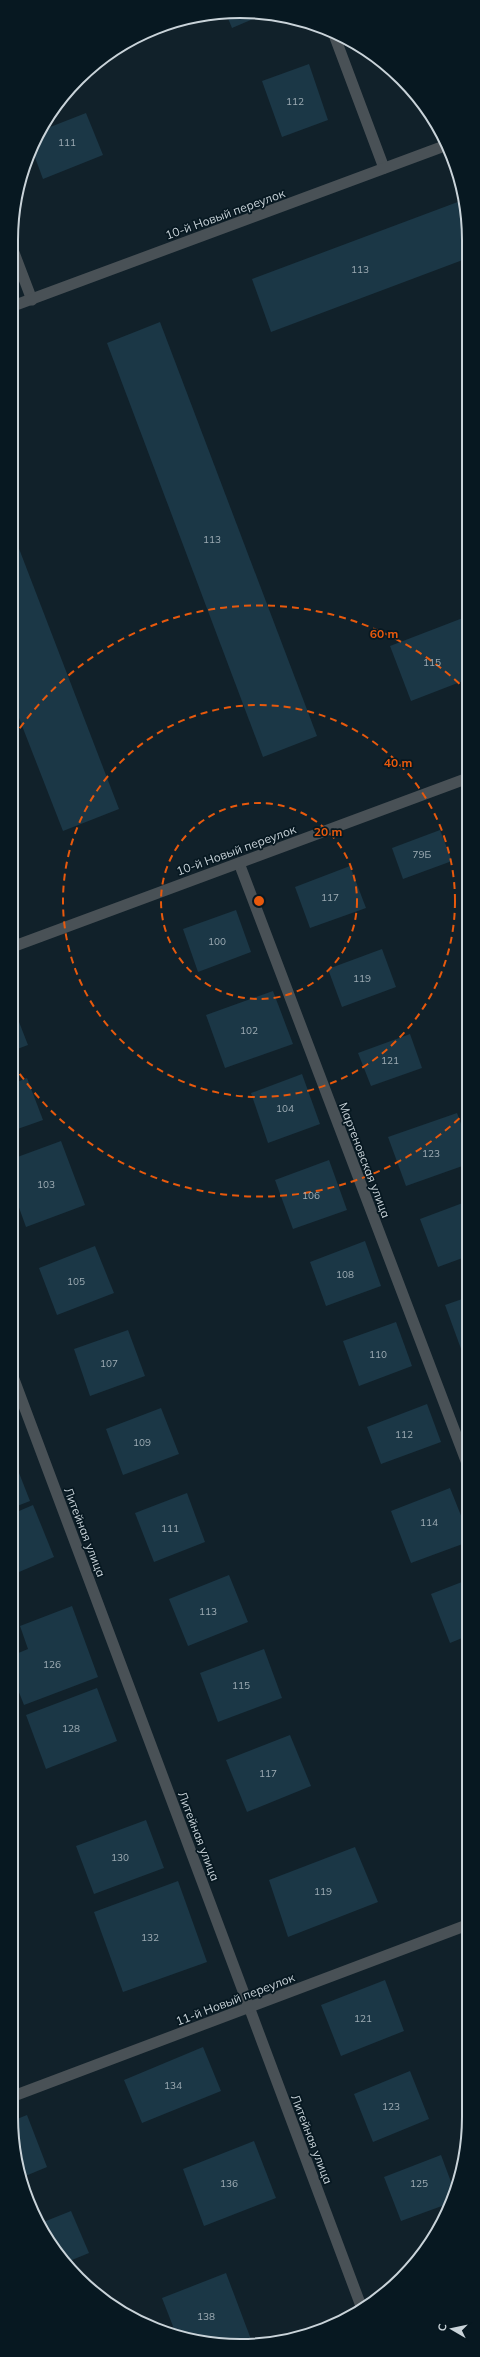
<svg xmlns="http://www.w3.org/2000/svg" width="480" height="2357" font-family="Mulish,sans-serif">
  <rect width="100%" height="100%" fill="#11212a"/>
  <!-- building -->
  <g fill="#1b3746">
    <path d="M267 13 232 28 227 16 238 15Z"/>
    <path d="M309 64 328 120 282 137 262 81Z"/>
    <path d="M86 113 103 155 43 179 33 152 40 131Z"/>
    <path d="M463 200 468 225V258L271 332 252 279Z"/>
    <path d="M160 322 317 736 263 757 107 343Z"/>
    <path d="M13 533 119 809 63 831 12 700Z"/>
    <path d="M468 616V679L411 701 390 646Z"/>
    <path d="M440 830 452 861 403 879 392 848Z"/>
    <path d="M350 866 366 908 310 928 295 887Z"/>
    <path d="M236 910 251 952 198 972 183 929Z"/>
    <path d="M382 949 396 987 342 1007 328 969Z"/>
    <path d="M273 991 293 1044 225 1068 206 1015Z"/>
    <path d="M12 1004 28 1045 12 1051Z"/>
    <path d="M410 1034 422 1068 371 1086 358 1053Z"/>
    <path d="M302 1074 320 1124 268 1143 251 1093Z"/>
    <path d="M27 1078 43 1120 12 1131V1084Z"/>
    <path d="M457 1113 468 1143V1164L406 1186 388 1137Z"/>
    <path d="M61 1141 85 1205 26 1227 12 1188V1185L18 1183 12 1168V1159Z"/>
    <path d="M329 1160 347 1210 293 1229 275 1180Z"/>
    <path d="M468 1201V1256L438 1267 420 1219Z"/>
    <path d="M365 1241 381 1286 326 1306 310 1262Z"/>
    <path d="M95 1246 114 1293 57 1315 39 1268Z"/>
    <path d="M468 1297V1356L464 1357 445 1305Z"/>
    <path d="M396 1322 412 1366 359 1386 343 1341Z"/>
    <path d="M128 1330 145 1376 90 1396 74 1349Z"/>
    <path d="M427 1404 441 1442 381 1464 367 1427Z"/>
    <path d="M161 1408 179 1454 123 1475 106 1429Z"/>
    <path d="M12 1455 30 1501 12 1508Z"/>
    <path d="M450 1488 468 1533V1542L411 1563 391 1511Z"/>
    <path d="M187 1493 205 1542 154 1562 135 1513Z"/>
    <path d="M33 1505 54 1557 12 1575V1514Z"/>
    <path d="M229 1575 248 1622 188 1646 169 1599Z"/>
    <path d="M467 1580V1636L450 1643 431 1594Z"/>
    <path d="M72 1606 98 1677 24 1705 11 1672V1656L28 1649 20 1626Z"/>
    <path d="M264 1649 282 1698 218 1722 200 1673Z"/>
    <path d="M97 1688 117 1741 46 1769 26 1715Z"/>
    <path d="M290 1735 311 1786 247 1812 226 1760Z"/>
    <path d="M146 1820 164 1868 94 1894 76 1846Z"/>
    <path d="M355 1847 378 1902 288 1937 269 1880Z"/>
    <path d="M178 1881 207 1962 123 1992 94 1912Z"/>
    <path d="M11 1899 16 1912 11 1913Z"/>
    <path d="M385 1980 404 2031 341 2056 321 2005Z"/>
    <path d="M11 2016 17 2033 11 2035Z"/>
    <path d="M203 2047 221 2091 142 2123 124 2080Z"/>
    <path d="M410 2071 429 2119 373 2142 354 2094Z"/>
    <path d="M27 2115 47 2167 23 2177 12 2121Z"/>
    <path d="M254 2141 276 2198 204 2226 183 2169Z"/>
    <path d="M441 2155 454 2190 450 2203 401 2221 384 2177Z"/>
    <path d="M71 2211 89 2253 67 2262 41 2223Z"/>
    <path d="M226 2273 252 2342 225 2346 176 2334 162 2298Z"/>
    <path d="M307 2330 308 2335 291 2337V2336Z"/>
  </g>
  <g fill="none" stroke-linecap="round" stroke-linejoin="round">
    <!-- minor -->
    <g stroke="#495156" stroke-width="11">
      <path d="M333 32 384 168"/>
      <path d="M13 250 32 300"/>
      <path d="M13 306 447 145"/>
      <path d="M239 863 468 1466"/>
      <path d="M12 947 468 778"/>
      <path d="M12 1374 361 2306"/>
      <path d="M11 2097 467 1925"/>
    </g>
  </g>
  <!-- distance rings -->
  <g fill="none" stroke="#e8590c" stroke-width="2" stroke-dasharray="7 5">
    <circle cx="259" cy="901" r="98"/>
    <circle cx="259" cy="901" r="196"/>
    <path d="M468 1110A295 295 0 0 1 13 1064M13 738A295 295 0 0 1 468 692"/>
  </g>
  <g text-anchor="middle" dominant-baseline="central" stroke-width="3.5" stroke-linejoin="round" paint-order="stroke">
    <!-- number labels -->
    <g font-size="10" fill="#9eacb4">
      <text x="295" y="101">112</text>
      <text x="67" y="142">111</text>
      <text x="360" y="269">113</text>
      <text x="212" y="539">113</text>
      <text x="432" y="662">115</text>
      <text x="422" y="854">79Б</text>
      <text x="330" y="897">117</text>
      <text x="217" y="941">100</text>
      <text x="362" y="978">119</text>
      <text x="249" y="1030">102</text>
      <text x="390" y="1060">121</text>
      <text x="285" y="1108">104</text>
      <text x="431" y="1153">123</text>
      <text x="46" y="1184">103</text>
      <text x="311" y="1195">106</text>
      <text x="345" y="1274">108</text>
      <text x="76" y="1281">105</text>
      <text x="378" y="1354">110</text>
      <text x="109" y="1363">107</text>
      <text x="404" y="1434">112</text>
      <text x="142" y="1442">109</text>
      <text x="429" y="1522">114</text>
      <text x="170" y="1528">111</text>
      <text x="208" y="1611">113</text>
      <text x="52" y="1664">126</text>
      <text x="241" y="1685">115</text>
      <text x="71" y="1728">128</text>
      <text x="268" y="1773">117</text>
      <text x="120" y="1857">130</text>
      <text x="323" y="1891">119</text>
      <text x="150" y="1937">132</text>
      <text x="363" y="2018">121</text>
      <text x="173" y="2085">134</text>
      <text x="391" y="2106">123</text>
      <text x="229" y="2183">136</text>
      <text x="419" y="2183">125</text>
      <text x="206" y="2316">138</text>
    </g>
    <!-- street labels -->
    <g font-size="12" fill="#c9d3d9" stroke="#071821">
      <text transform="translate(225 214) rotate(-20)">10-й Новый переулок</text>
      <text transform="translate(236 850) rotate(-20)">10-й Новый переулок</text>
      <text transform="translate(365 1160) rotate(69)">Мартеновская улица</text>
      <text transform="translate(85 1532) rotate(69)">Литейная улица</text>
      <text transform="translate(199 1836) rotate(69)">Литейная улица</text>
      <text transform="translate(235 1999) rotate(-21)">11-й Новый переулок</text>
      <text transform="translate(312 2139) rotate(69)">Литейная улица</text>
    </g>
  </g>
  <!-- crop -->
  <path d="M0 0H480V2357H0ZM240 18H240A222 222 0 0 1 462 240V2117A222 222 0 0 1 240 2339H240A222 222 0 0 1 18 2117V240A222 222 0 0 1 240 18Z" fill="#071821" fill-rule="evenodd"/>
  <path fill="none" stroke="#c9d3d9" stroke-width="2" d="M240 18H240A222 222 0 0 1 462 240V2117A222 222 0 0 1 240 2339H240A222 222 0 0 1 18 2117V240A222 222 0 0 1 240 18Z"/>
  <circle cx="259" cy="901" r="6" fill="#e8590c" stroke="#071821" stroke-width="2"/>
  <g font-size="12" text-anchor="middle" font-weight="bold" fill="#e8590c" stroke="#071821" stroke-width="3.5" stroke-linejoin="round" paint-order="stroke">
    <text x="384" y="638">60 m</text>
    <text x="398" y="767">40 m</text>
    <text x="328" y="836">20 m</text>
  </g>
  <!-- north arrow -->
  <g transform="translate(452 2329) rotate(279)" stroke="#071821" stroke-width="3" paint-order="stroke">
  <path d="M0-3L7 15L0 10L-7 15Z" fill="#c9d3d9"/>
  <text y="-6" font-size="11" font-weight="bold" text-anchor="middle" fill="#c9d3d9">С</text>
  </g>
</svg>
